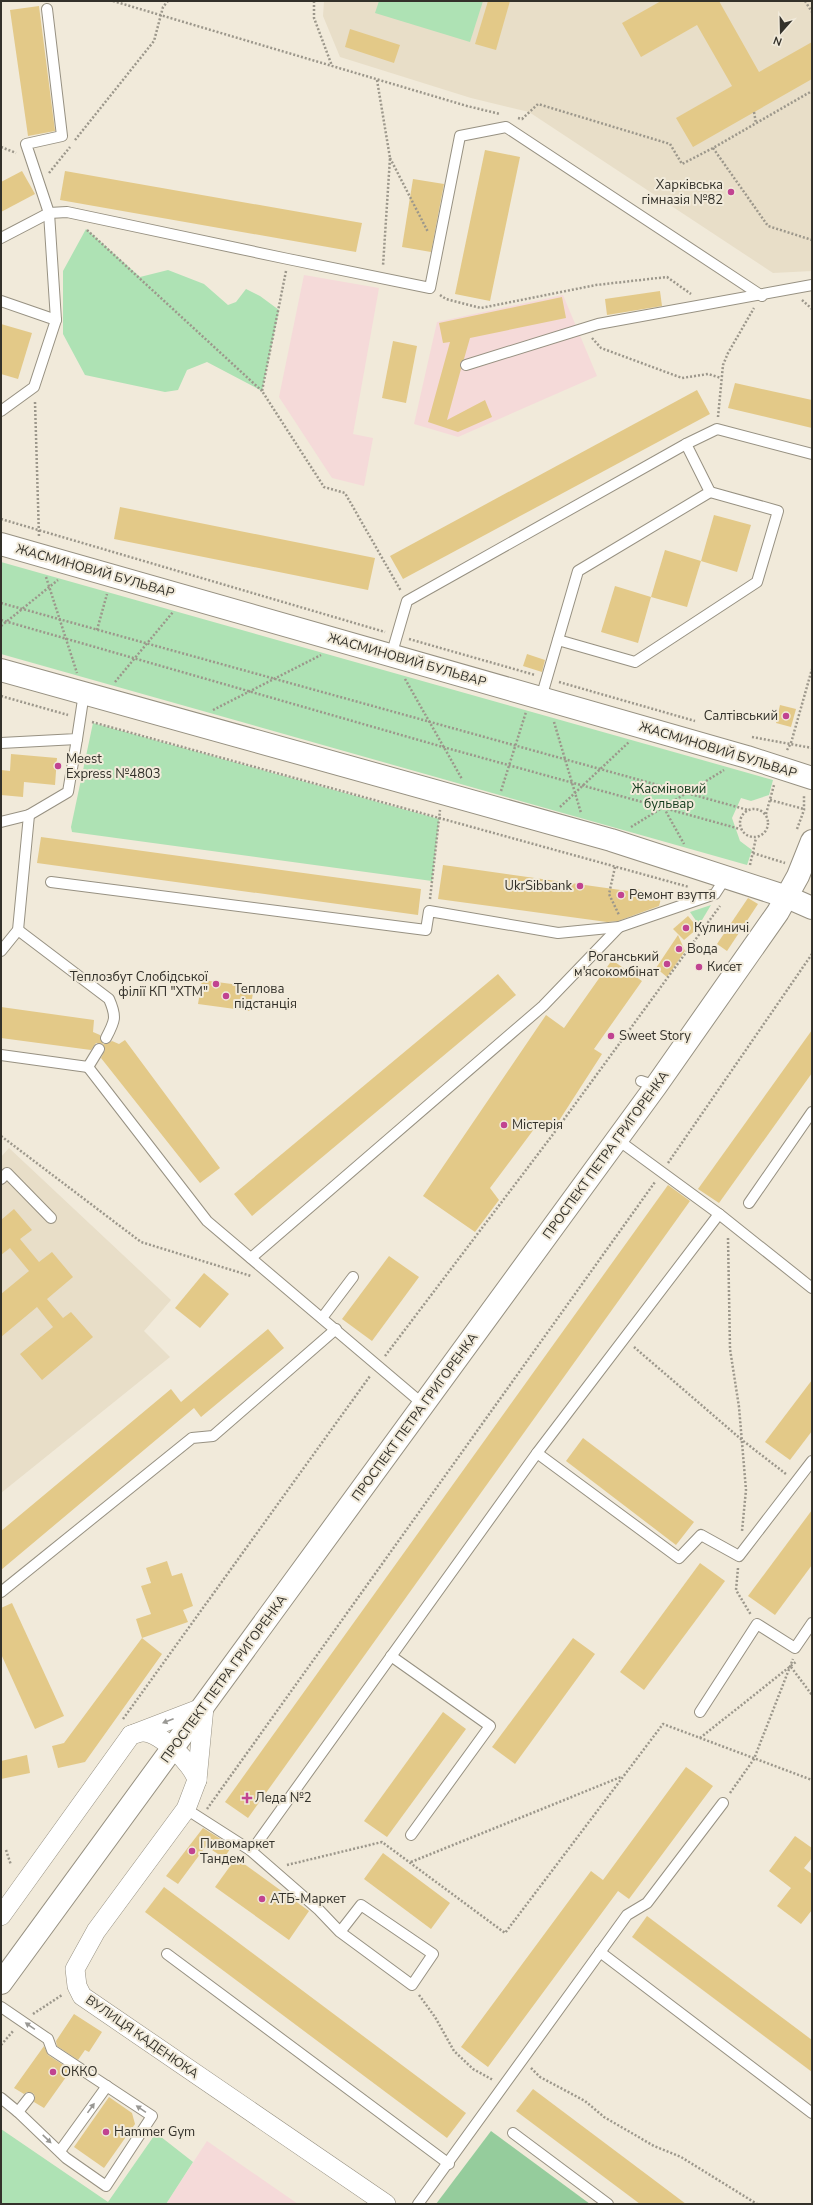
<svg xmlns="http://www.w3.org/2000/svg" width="813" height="2205" font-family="'Nunito Sans',sans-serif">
  <rect width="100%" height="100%" fill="#f1eada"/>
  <!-- industrial -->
  <g fill="#f5dad9">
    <path d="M304 275 379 288 353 434 373 438 364 486 332 478 279 397Z"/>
    <path d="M563 295 597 376 458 437 414 424 437 322Z"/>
    <path d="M207 2141 298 2204H166Z"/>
  </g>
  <!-- built -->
  <g fill="#e8dec8">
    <path d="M324 1H812V271L773 273 529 112 471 98 340 57 323 16Z"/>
    <path d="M9 1148 171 1300 144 1331 170 1357 1 1493V1157Z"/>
  </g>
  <!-- green -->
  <g fill="#aee2b4">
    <path d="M379 1H483L470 42 375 13Z"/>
    <path d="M86 229 140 277 168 270 204 284 228 305 236 302 246 289 260 296 279 310 262 391 207 362 187 370 178 390 165 392 85 375 63 334V271Z"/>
    <path d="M1 562 773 780 769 795 751 801 741 798 732 818 740 841 752 850 747 865 1 654Z"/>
    <path d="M93 723 439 819 432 881 72 832 71 827Z"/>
    <path d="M711 905 699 925 690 912Z"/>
    <path d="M1 2129 108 2202 156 2133 193 2162 166 2204H1Z"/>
  </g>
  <!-- forest -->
  <path fill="#95cc9c" d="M491 2131 590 2204H436Z"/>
  <!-- building -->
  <g fill="#e3c988">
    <path d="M488 1H510L496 50 475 44Z"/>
    <path d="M661 1H719L759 72 812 42V79L693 147 676 118 732 86 697 25 641 57 622 23Z"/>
    <path d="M39 6 55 131 28 136 10 10Z"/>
    <path d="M350 29 400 45 394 63 345 47Z"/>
    <path d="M485 150 520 157 490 301 455 294Z"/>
    <path d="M22 171 35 194 1 212V182Z"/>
    <path d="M65 171 362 223 356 252 60 200Z"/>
    <path d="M413 179 444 184 431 252 402 247Z"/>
    <path d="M660 291 662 306 607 315 605 299Z"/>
    <path d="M562 297 566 318 470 338 464 359 460 363 461 369 447 420 485 400 492 417 458 432 428 422 450 342 443 343 439 323Z"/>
    <path d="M1 324 32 333 18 379 1 374Z"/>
    <path d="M393 341 417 346 406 403 382 398Z"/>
    <path d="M735 383 812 400V428L728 408Z"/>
    <path d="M697 390 710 414 403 579 390 556Z"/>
    <path d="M120 507 375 558 368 590 114 539Z"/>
    <path d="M714 515 751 525 737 572 701 561Z"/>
    <path d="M665 550 701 561 687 607 651 597Z"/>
    <path d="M615 586 651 597 638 643 601 632Z"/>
    <path d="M527 654 545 660 542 672 523 666Z"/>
    <path d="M780 705 796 709 791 727 776 723Z"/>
    <path d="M11 754 57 758 55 785 24 782 23 797 1 795V770L10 771Z"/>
    <path d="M41 837 421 889 418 915 37 863Z"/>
    <path d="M443 865 635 892 636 889 662 895 659 906 618 921 607 922 438 899Z"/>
    <path d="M748 898 758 904 727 951 717 944Z"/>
    <path d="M688 916 698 928 684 940 673 929Z"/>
    <path d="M678 935 685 951 667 977 656 968Z"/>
    <path d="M612 960 642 981 594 1049 602 1054 553 1130 540 1121 490 1188 499 1200 475 1232 423 1196 546 1015 564 1028Z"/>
    <path d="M498 974 516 995 252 1216 234 1194Z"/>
    <path d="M202 980 254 987 250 1011 198 1004Z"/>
    <path d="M1 1007 94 1020 93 1032 100 1035 103 1044H107L112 1041 119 1044 125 1040 220 1168 200 1183 101 1058 105 1050 103 1044 96 1043 91 1050 1 1038Z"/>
    <path d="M812 1030V1073L719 1203 698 1189Z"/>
    <path d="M668 1185 690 1201 248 1818 225 1802Z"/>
    <path d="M14 1209 32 1230 20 1239 39 1262 52 1252 73 1277 47 1299 63 1318 71 1312 93 1337 42 1380 20 1354 53 1327 37 1307 1 1337V1294L29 1271 10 1248 1 1255V1220Z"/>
    <path d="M389 1256 419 1277 372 1341 342 1319Z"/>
    <path d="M204 1273 229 1294 200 1328 175 1308Z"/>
    <path d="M268 1329 284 1348 201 1417 194 1408 1 1570V1531L171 1389 181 1402Z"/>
    <path d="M812 1380V1431L790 1460 765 1442Z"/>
    <path d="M583 1438 694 1522 676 1545 566 1461Z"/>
    <path d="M812 1510V1565L775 1615 748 1596Z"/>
    <path d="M167 1561 172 1576 182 1573 193 1606 183 1610 188 1622 142 1638 136 1619 151 1614 141 1586 151 1583 146 1568Z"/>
    <path d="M700 1563 725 1581 644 1690 620 1672Z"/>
    <path d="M12 1603 64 1716 35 1729 1 1654V1608Z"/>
    <path d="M142 1638 162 1654 85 1762 58 1768 52 1746 64 1743Z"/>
    <path d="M573 1638 595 1654 515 1764 492 1747Z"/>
    <path d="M443 1712 466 1729 387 1837 364 1821Z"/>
    <path d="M27 1755 30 1773 1 1779V1761Z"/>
    <path d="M686 1767 713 1786 629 1899 618 1891 488 2067 461 2047 591 1871 603 1880Z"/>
    <path d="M203 1828 232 1846 224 1858 206 1846 178 1884 166 1876Z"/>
    <path d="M795 1836 812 1848V1858L804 1868 812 1874V1910L801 1924 777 1906 791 1888 769 1871Z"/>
    <path d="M383 1853 450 1903 431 1929 364 1879Z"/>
    <path d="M236 1858 309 1911 289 1940 215 1887Z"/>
    <path d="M164 1887 466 2113 447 2138 145 1912Z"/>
    <path d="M647 1916 812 2040V2072L632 1937Z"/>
    <path d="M74 2014 102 2032 89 2052 85 2050 78 2060 57 2046 56 2041Z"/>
    <path d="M44 2046 48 2055 71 2070 44 2108 34 2102 35 2096 33 2093 27 2092 24 2094 14 2088Z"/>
    <path d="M533 2089 686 2204H640L516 2111Z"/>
    <path d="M109 2097 132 2113 135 2124 104 2168 74 2147Z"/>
  </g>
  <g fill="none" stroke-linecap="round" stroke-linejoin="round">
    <defs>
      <g id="lane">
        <path d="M47 9 62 136 26 144 49 213 56 320"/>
        <path d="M1 238 49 213 67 212 288 259 430 288 460 136 506 127 762 296"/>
        <path d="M1 301 56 320 34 387 1 411"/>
        <path d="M466 365 598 324 812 285"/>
        <path d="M558 640 635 662 757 582 778 511 710 492"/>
        <path d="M391 656 407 601 686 444 717 429 812 454"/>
        <path d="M541 698 578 571 710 492 686 444"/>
        <path d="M1 743 77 739 84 693"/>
        <path d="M1 822 29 815 68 792 77 739"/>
        <path d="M51 882 426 930 429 911 558 933 619 927 715 894 726 877"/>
        <path d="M18 930 109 999C117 1017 115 1021 106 1038"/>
        <path d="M1 951 18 930 29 815"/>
        <path d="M1 1055 88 1067 99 1049"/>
        <path d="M88 1067 207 1221 424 1405"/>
        <path d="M641 1081 656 1086"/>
        <path d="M618 1140 719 1214 812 1288"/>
        <path d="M1 1179 7 1173 51 1218"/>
        <path d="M749 1203 812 1112"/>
        <path d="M251 1258 543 1006 619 927"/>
        <path d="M322 1318 353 1277"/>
        <path d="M537 1453 679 1558 701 1535 739 1556 812 1461"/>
        <path d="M1 1592 192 1438 213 1436 336 1329"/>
        <path d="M391 1656 490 1726 411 1835"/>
        <path d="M700 1712 757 1624 795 1648 812 1623"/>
        <path d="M186 1809 250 1850 255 1846 537 1453 719 1214"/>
        <path d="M250 1850 319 1910 340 1932 412 1985 433 1954 361 1905 340 1932"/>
        <path d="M600 1952 812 2113"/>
        <path d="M167 1954 449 2164"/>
        <path d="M1 2007 48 2039 52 2050 152 2116 106 2186 66 2158 18 2112"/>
        <path d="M1 2098 18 2112 29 2098"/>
        <path d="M513 2133 608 2204"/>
        <path d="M60 2151 107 2086"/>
        <path d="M418 2204 627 1915 647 1903 723 1803"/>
      </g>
      <g id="street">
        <path d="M131 1735 204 1707 197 1780 186 1809 96 1931 75 1969 77 1986 82 1996 386 2204"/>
        <path d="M1 1916 131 1735C135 1734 140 1732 143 1732 161 1732 193 1765 197 1780"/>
      </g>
      <g id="secondary">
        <path d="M1 544 747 757 812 778"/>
        <path d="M1 670 611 840 787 897 812 908"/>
        <path d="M1 1983 656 1086 778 912 798 876 812 841"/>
      </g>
    </defs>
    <!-- lane casing -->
    <use href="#lane" stroke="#979182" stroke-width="12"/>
    <!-- street casing -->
    <use href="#street" stroke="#979182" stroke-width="20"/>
    <!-- secondary casing -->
    <use href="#secondary" stroke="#979182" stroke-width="24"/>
    <!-- path -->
    <g stroke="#9c978b" stroke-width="2.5" stroke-dasharray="2 2" stroke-linecap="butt">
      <path d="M113 1 467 106 500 114"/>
      <path d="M314 1V18L332 66"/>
      <path d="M805 1 812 12"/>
      <path d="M377 80 390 158 383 266"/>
      <path d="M754 112 756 123"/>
      <path d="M518 118 522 119 538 104 670 144 682 164 713 148 812 91"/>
      <path d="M75 140 154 41 163 7 168 1"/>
      <path d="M1 147 16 153"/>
      <path d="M713 148 768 226 812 240"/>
      <path d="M390 158 428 232"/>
      <path d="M49 173 70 147"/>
      <path d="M87 230 262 391"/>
      <path d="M286 271 262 391 324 487 345 493 401 591"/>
      <path d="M440 295 446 299 481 308 596 285 667 277 691 294"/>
      <path d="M802 300 812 309"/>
      <path d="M592 338 601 348 682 378 708 374 721 378"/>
      <path d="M35 402 39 537"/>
      <path d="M718 417 723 365 728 353 754 308"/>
      <path d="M1 519 385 632"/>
      <path d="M46 577 77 673"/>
      <path d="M1 603 748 810"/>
      <path d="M1 620 443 747 740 829"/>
      <path d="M1 626 58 580"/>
      <path d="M97 630 107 594"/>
      <path d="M409 639 535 675"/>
      <path d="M405 679 462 779"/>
      <path d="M115 682 173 612"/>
      <path d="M559 682 695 721"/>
      <path d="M1 696 68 715"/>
      <path d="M213 710 321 655"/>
      <path d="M92 722 689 887"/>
      <path d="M554 722 581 813"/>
      <path d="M752 737 812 748"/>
      <path d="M787 750 791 743 812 669"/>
      <path d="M501 791 526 712"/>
      <path d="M770 800 804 809"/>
      <path d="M560 807 629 742"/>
      <path d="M664 808 684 844"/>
      <circle cx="754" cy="823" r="14"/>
      <path d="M766 814 774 785"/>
      <path d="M631 827 724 770"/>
      <path d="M797 829 804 810V795"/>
      <path d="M753 853 785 863"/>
      <path d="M750 865 756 838"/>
      <path d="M615 867 609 894 619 915"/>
      <path d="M430 899 440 810"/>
      <path d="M1 1136 141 1242 251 1276"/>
      <path d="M668 1163 812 954"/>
      <path d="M728 1238 730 1349 739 1407 746 1490 742 1531"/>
      <path d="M634 1347 742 1440 786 1474"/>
      <path d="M385 1356 554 1133 720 906"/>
      <path d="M738 1568 736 1590 751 1615"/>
      <path d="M791 1667 812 1695"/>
      <path d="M123 1719 370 1376"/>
      <path d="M700 1738 797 1661"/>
      <path d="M730 1793 754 1759 793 1659"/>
      <path d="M207 1809 655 1182"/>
      <path d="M6 1850 11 1865"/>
      <path d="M411 1862 621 1777"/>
      <path d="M287 1865 382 1842 505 1933 663 1724 812 1780"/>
      <path d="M419 1995 435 2017 454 2051 473 2069 493 2080"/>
      <path d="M33 2014 62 1995"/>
      <path d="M1 2045 14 2030"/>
      <path d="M531 2068 540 2077 585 2101 604 2117 654 2146 681 2157 757 2204"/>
    </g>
    <!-- lane -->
    <use href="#lane" stroke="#fff" stroke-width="10"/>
    <!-- street -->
    <use href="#street" stroke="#fff" stroke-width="19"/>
    <!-- secondary -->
    <use href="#secondary" stroke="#fff" stroke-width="22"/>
  </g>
  <!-- one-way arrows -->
  <defs><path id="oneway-solid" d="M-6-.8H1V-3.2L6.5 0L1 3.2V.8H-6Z"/></defs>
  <g fill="#999894">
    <use href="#oneway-solid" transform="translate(168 1721) rotate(159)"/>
    <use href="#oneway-solid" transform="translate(30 2026) rotate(-145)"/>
    <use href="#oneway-solid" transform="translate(91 2108) rotate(-54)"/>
    <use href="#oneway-solid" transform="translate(141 2109) rotate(-146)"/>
    <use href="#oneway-solid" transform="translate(47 2139) rotate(44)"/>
  </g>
  <!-- markers -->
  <g fill="#c14391" stroke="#f1eada" stroke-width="1.5">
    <circle cx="731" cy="192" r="4"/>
    <circle cx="786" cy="716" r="4"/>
    <circle cx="58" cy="766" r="4"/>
    <circle cx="580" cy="886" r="4"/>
    <circle cx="621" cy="895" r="4"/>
    <circle cx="686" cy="928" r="4"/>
    <circle cx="679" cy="949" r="4"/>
    <circle cx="667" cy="964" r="4"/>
    <circle cx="699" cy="967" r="4"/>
    <circle cx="216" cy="984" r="4"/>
    <circle cx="226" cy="996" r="4"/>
    <circle cx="611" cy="1036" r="4"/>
    <circle cx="504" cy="1125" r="4"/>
    <path d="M245 1792h4v4h4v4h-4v4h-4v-4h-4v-4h4z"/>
    <circle cx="192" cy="1851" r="4"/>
    <circle cx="262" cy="1899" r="4"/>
    <circle cx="53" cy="2072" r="4"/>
    <circle cx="106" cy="2132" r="4"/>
  </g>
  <g text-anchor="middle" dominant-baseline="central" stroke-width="4" stroke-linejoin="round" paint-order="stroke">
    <!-- poi labels -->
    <g font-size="13" fill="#33312a" stroke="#f1eada" text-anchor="start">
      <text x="723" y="185" text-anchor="end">Харківська<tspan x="723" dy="15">гімназія №82</tspan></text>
      <text x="778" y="716" text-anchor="end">Салтівський</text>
      <text x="66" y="759">Meest<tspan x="66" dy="15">Express №4803</tspan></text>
      <text x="572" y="886" text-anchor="end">UkrSibbank</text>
      <text x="629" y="895">Ремонт взуття</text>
      <text x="694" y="928">Кулиничі</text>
      <text x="687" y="949">Вода</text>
      <text x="659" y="957" text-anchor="end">Роганський<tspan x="659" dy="15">м'ясокомбінат</tspan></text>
      <text x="707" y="967">Кисет</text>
      <text x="208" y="977" text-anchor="end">Теплозбут Слобідської<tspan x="208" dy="15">філії КП "ХТМ"</tspan></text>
      <text x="234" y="989">Теплова<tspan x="234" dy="15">підстанція</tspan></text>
      <text x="619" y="1036">Sweet Story</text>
      <text x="512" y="1125">Містерія</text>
      <text x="255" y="1798">Леда №2</text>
      <text x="200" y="1844">Пивомаркет<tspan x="200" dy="15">Тандем</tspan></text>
      <text x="270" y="1899">АТБ-Маркет</text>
      <text x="61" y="2072">ОККО</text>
      <text x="114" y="2132">Hammer Gym</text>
    </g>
    <!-- street labels -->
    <g font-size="13" fill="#33312a" stroke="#f1eada">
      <text transform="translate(95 571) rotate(16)">ЖАСМИНОВИЙ БУЛЬВАР</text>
      <text transform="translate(407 660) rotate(16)">ЖАСМИНОВИЙ БУЛЬВАР</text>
      <text transform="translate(718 750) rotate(17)">ЖАСМИНОВИЙ БУЛЬВАР</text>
      <text transform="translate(606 1155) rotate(-54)">ПРОСПЕКТ ПЕТРА ГРИГОРЕНКА</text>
      <text transform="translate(415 1417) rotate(-54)">ПРОСПЕКТ ПЕТРА ГРИГОРЕНКА</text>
      <text transform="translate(224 1679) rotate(-54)">ПРОСПЕКТ ПЕТРА ГРИГОРЕНКА</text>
      <text transform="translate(142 2037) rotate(35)">ВУЛИЦЯ КАДЕНЮКА</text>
    </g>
    <!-- park labels -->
    <g font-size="13" fill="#123a1b" stroke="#f1eada">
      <text x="669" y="789">Жасміновий<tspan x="669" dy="15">бульвар</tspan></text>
    </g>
  </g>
  <!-- border -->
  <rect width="813" height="2205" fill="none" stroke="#33312a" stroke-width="4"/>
  <!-- north arrow -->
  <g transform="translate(781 32) rotate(200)" stroke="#f1eada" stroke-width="3" paint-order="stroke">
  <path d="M0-3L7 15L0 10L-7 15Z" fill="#33312a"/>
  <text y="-6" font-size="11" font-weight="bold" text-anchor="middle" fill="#33312a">N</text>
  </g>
</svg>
